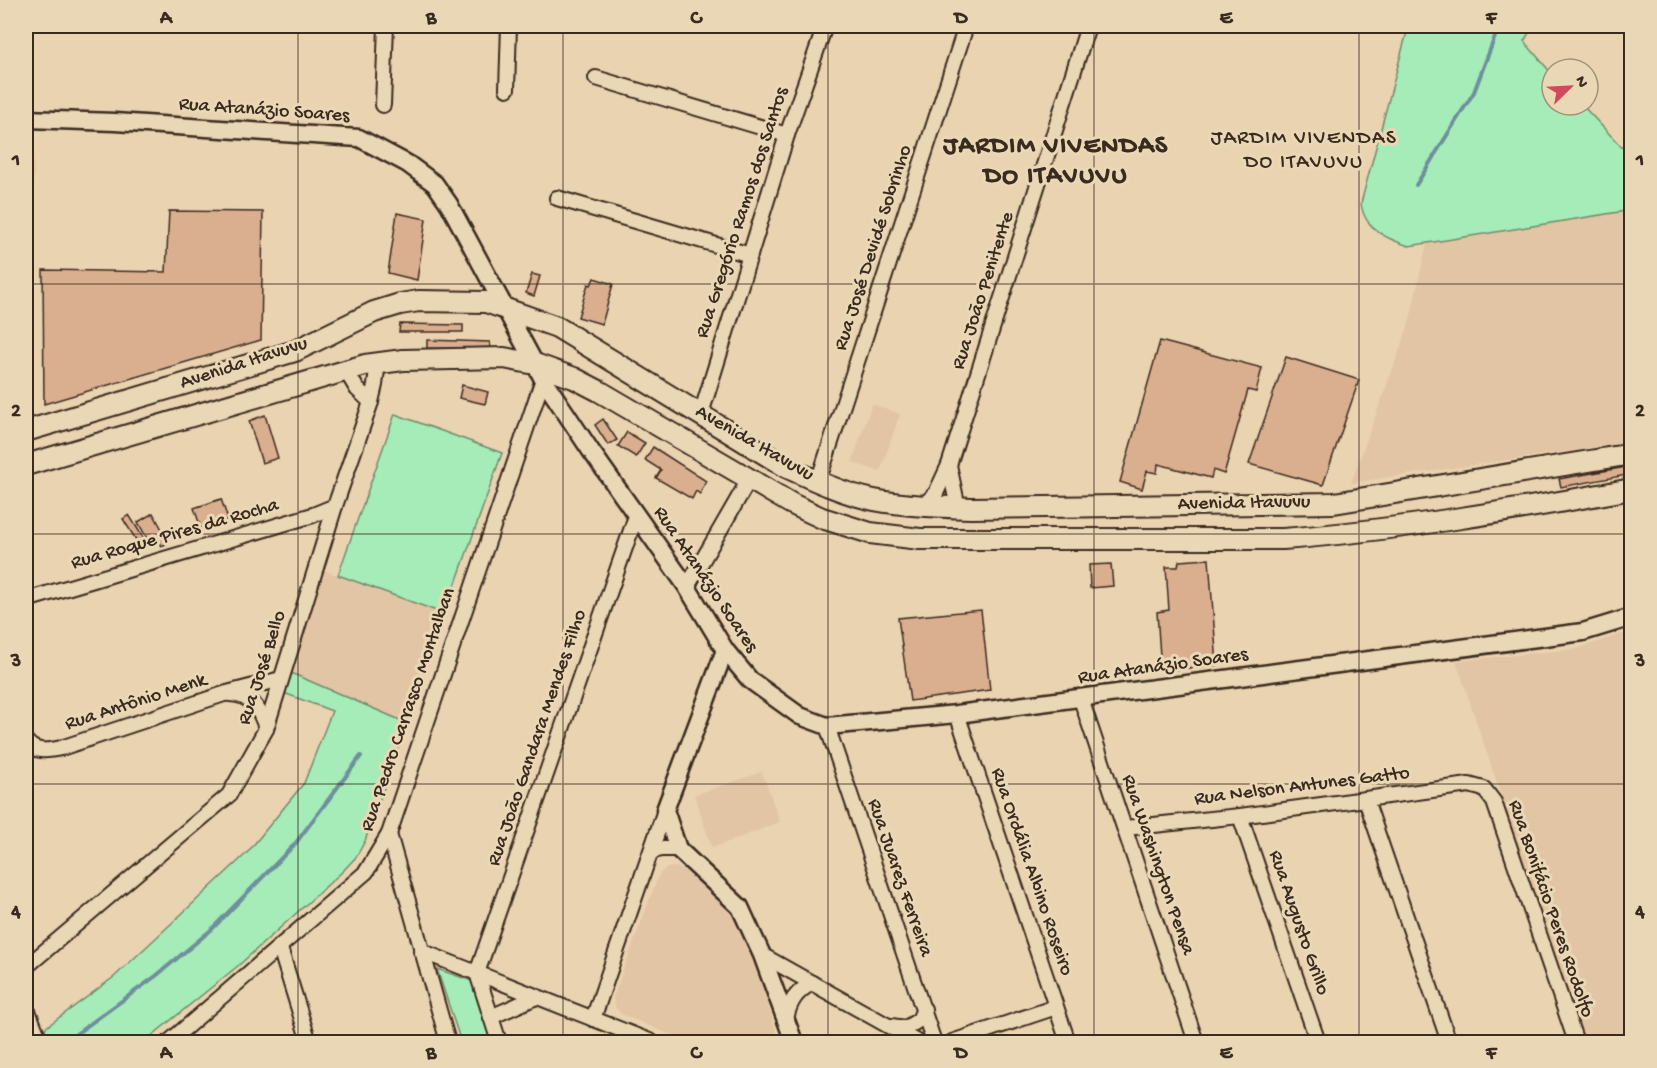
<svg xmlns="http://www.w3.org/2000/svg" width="1657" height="1068" font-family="'Gochi Hand',sans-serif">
  <rect width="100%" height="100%" fill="#ead3b1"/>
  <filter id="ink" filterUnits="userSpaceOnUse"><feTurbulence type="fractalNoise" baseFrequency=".0167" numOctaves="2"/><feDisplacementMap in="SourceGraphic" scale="12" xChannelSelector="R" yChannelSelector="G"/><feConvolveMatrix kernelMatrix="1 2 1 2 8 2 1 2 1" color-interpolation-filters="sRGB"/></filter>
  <g filter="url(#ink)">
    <!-- built -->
    <g fill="#e2c5a4">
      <path d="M26 138H34L32 265H26Z"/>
      <path d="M1631 210V442L1351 483 1409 324 1427 243Z"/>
      <path d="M872 404 900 414 880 472 852 462Z"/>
      <path d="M323 570 445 614 407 723 291 673Z"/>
      <path d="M1631 631V1042H1584L1456 661 1576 649Z"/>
      <path d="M762 772 780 822 712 848 694 795Z"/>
      <path d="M677 867 687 872 736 918 753 956 777 1034 774 1042H688L621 1014 616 1008 613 998 659 874 667 868Z"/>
    </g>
    <!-- green -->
    <g fill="#a5ecb9" stroke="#708b6c" stroke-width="1.5">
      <path d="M1413 26H1533L1524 41 1552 74V105H1582L1631 157V210L1409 246C1387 239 1364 229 1361 203L1407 32Z"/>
      <path d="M395 414 502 453 445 614 338 575Z"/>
      <path d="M291 673 407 723 365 841 356 857 343 871 239 965 144 1042H48L45 1028 114 977 247 853 304 783 332 711 284 693Z"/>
      <path d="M437 969 472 981 492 1042H461Z"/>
    </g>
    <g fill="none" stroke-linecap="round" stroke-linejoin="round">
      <!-- stream -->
      <g stroke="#6e8f9d" stroke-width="4">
        <path d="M1416 185 1474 92 1499 26"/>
        <path d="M65 1042 156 976 211 930 295 844 361 756"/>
      </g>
    </g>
    <!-- building -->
    <g fill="#daaf90" stroke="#3b2a1e" stroke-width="1.5">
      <path d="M169 211 263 212 261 340 44 404 43 270 166 272Z"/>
      <path d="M397 213 426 219 417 280 388 273Z"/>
      <path d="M532 274 540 276 534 296 526 293Z"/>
      <path d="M594 278 613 284 602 324 578 317 588 284 591 285Z"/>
      <path d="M400 324 463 325V332H399Z"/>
      <path d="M427 340 490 342 491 349 427 348Z"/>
      <path d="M1160 341 1262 368 1256 392 1248 390 1224 474 1213 470 1211 478 1158 464 1157 473 1147 471 1142 489 1120 482Z"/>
      <path d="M1286 357 1359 380 1323 485 1249 464Z"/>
      <path d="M462 385 488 392 485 404 459 398Z"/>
      <path d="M265 415 278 458 262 463 249 421Z"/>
      <path d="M603 419 617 440 608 445 595 425Z"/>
      <path d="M627 432 645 443 636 457 618 446Z"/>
      <path d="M653 447 706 481 700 494 696 491 692 499 656 478 661 470 645 460Z"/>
      <path d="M1626 467 1627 475 1561 487 1559 479Z"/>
      <path d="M221 499 228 519 201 528 194 508Z"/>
      <path d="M153 513 169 542 162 546 157 538 149 542 138 522Z"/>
      <path d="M129 515 144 539 138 543 123 519Z"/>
      <path d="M1209 559 1217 665 1161 671 1157 612 1169 610 1166 567H1178L1179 561Z"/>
      <path d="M1111 564 1113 586 1090 588 1089 565Z"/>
      <path d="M981 610 990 690 910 701 898 618Z"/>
    </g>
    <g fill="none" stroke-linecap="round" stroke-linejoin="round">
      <defs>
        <g id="minor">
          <path d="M596 78 787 135"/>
          <path d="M507 89 509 26"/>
          <path d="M383 105 386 26"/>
          <path d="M557 198 750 255"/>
          <path d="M345 369 357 389 371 402"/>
          <path d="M701 414 787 135 825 26"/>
          <path d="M949 465 958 508"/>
          <path d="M818 482 966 26"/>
          <path d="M923 506 936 493 949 465 1088 26"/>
          <path d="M687 587 750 478"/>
          <path d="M26 600 313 515 335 506"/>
          <path d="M229 694C251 694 261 710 266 729"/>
          <path d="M1081 699 1196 1042"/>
          <path d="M957 714 1068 1042"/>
          <path d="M827 726 934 1042"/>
          <path d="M26 741C34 753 48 751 61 748L227 693 281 679"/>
          <path d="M1366 800 1449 1042"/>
          <path d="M1240 816 1318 1042"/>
          <path d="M1125 828 1240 816 1469 785 1484 789 1494 802 1576 1042"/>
          <path d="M389 834 448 1042"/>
          <path d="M651 852 661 849H678"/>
          <path d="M280 948 309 1042"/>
          <path d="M421 951 652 1042"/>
          <path d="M762 955 917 1042"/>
          <path d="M26 967 229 795 266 729 335 506 371 402 375 385 378 362"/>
          <path d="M491 1017 536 997"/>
          <path d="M593 1019 665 810"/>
          <path d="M786 1020C789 1002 796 992 812 983"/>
          <path d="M891 1026 906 1028 919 1020 924 1009"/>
          <path d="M169 1042 366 872 389 834 543 379"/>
          <path d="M499 1042 477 973 636 516"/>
          <path d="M952 1042 1056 1007"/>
        </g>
        <g id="tertiary">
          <path d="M26 119 115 122 359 138 408 164 435 184 449 204 543 379 591 451 687 587 725 650 750 680 800 716 827 726 957 714 1583 632 1632 617"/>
          <path d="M725 650 665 810 678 849 740 907 762 955 794 1042"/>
        </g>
        <g id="secondary">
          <path d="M26 431 295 351 374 312 400 304 419 301 486 302 557 327 786 467C814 480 844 494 874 500 906 506 940 507 972 508L1334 503 1632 454"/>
          <path d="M26 465 365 365 403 360 504 358 535 364 574 378 599 391 792 504 822 518 870 533 920 539H1283C1399 530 1517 510 1632 489"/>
          <path d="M26 1014 37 1042"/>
        </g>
      </defs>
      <!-- minor casing -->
      <use href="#minor" stroke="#3b2a1e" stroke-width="18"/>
      <!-- tertiary casing -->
      <use href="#tertiary" stroke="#3b2a1e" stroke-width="21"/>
      <!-- secondary casing -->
      <use href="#secondary" stroke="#3b2a1e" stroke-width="24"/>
      <!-- minor -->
      <use href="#minor" stroke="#e9d7b5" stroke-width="14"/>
      <!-- tertiary -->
      <use href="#tertiary" stroke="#e9d7b5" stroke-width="16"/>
      <!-- secondary -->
      <use href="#secondary" stroke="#e9d7b5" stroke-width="20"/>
    </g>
  </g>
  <!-- grid -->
  <path fill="none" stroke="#3b2a1e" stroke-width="1.5" stroke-opacity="0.55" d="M298 26V1042M563 26V1042M828 26V1042M1094 26V1042M1359 26V1042M26 284H1632M26 534H1632M26 784H1632"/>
  <g text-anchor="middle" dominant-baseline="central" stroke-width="6" stroke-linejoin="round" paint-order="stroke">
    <!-- street labels -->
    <g font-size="20" fill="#3b2a1e" stroke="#e9d7b5">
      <text transform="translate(264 111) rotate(4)">Rua Atanázio Soares</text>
      <text transform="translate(743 213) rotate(-72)">Rua Gregório Ramos dos Santos</text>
      <text transform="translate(874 248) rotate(-72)">Rua José Devidé Sobrinho</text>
      <text transform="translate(984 291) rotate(-72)">Rua João Penitente</text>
      <text transform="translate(244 364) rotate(-18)">Avenida Itavuvu</text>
      <text transform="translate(754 444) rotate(30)">Avenida Itavuvu</text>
      <text transform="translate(1244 504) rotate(-1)">Avenida Itavuvu</text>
      <text transform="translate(175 535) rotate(-16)">Rua Roque Pires da Rocha</text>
      <text transform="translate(705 580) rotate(56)">Rua Atanázio Soares</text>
      <text transform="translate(1163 667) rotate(-8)">Rua Atanázio Soares</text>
      <text transform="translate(263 668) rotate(-72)">Rua José Bello</text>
      <text transform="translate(136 703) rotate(-18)">Rua Antônio Menk</text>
      <text transform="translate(409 710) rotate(-71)">Rua Pedro Carrasco Montalban</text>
      <text transform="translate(538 738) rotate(-71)">Rua João Gandara Mendes Filho</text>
      <text transform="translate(1302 787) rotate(-7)">Rua Nelson Antunes Gatto</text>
      <text transform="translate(1157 865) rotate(71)">Rua Washington Pensa</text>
      <text transform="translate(1031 872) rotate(71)">Rua Ordália Albino Roseiro</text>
      <text transform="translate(899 878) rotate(71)">Rua Juarez Ferreira</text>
      <text transform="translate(1550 909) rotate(71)">Rua Bonifácio Peres Rodolfo</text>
      <text transform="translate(1298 923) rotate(71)">Rua Augusto Grillo</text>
    </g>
    <!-- neighbourhood labels -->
    <g font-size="21" letter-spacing="1.5" fill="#3b2a1e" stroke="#e9d7b5">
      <text x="1304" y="139">JARDIM VIVENDAS<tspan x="1304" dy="24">DO ITAVUVU</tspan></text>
    </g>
    <!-- district labels -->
    <g font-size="26" font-weight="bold" letter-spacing="1.5" fill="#3b2a1e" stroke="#e9d7b5">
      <text x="1056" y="147">JARDIM VIVENDAS<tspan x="1056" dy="30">DO ITAVUVU</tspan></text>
    </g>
  </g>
  <!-- margin -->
  <rect width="1657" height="1068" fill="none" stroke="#e9d7b5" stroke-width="66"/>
  <!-- north arrow -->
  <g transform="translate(1570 87) rotate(66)"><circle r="28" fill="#e9d7b5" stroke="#a39279" stroke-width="1.5"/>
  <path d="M0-4.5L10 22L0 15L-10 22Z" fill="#d1495b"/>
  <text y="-9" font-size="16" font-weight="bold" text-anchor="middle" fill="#3b2a1e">N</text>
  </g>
  <rect x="33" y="33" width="1591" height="1002" fill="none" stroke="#3b2a1e" stroke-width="2"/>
  <g font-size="20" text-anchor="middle" font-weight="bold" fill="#3b2a1e">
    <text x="166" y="23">A</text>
    <text x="431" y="23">B</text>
    <text x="696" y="23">C</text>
    <text x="961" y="23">D</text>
    <text x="1226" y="23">E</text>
    <text x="1491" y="23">F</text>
    <text x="16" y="165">1</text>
    <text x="1640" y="165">1</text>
    <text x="16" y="416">2</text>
    <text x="1640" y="416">2</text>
    <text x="16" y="666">3</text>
    <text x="1640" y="666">3</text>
    <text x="16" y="917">4</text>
    <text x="1640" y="917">4</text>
    <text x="166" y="1058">A</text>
    <text x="431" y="1058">B</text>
    <text x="696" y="1058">C</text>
    <text x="961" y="1058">D</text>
    <text x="1226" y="1058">E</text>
    <text x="1491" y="1058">F</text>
  </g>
</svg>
